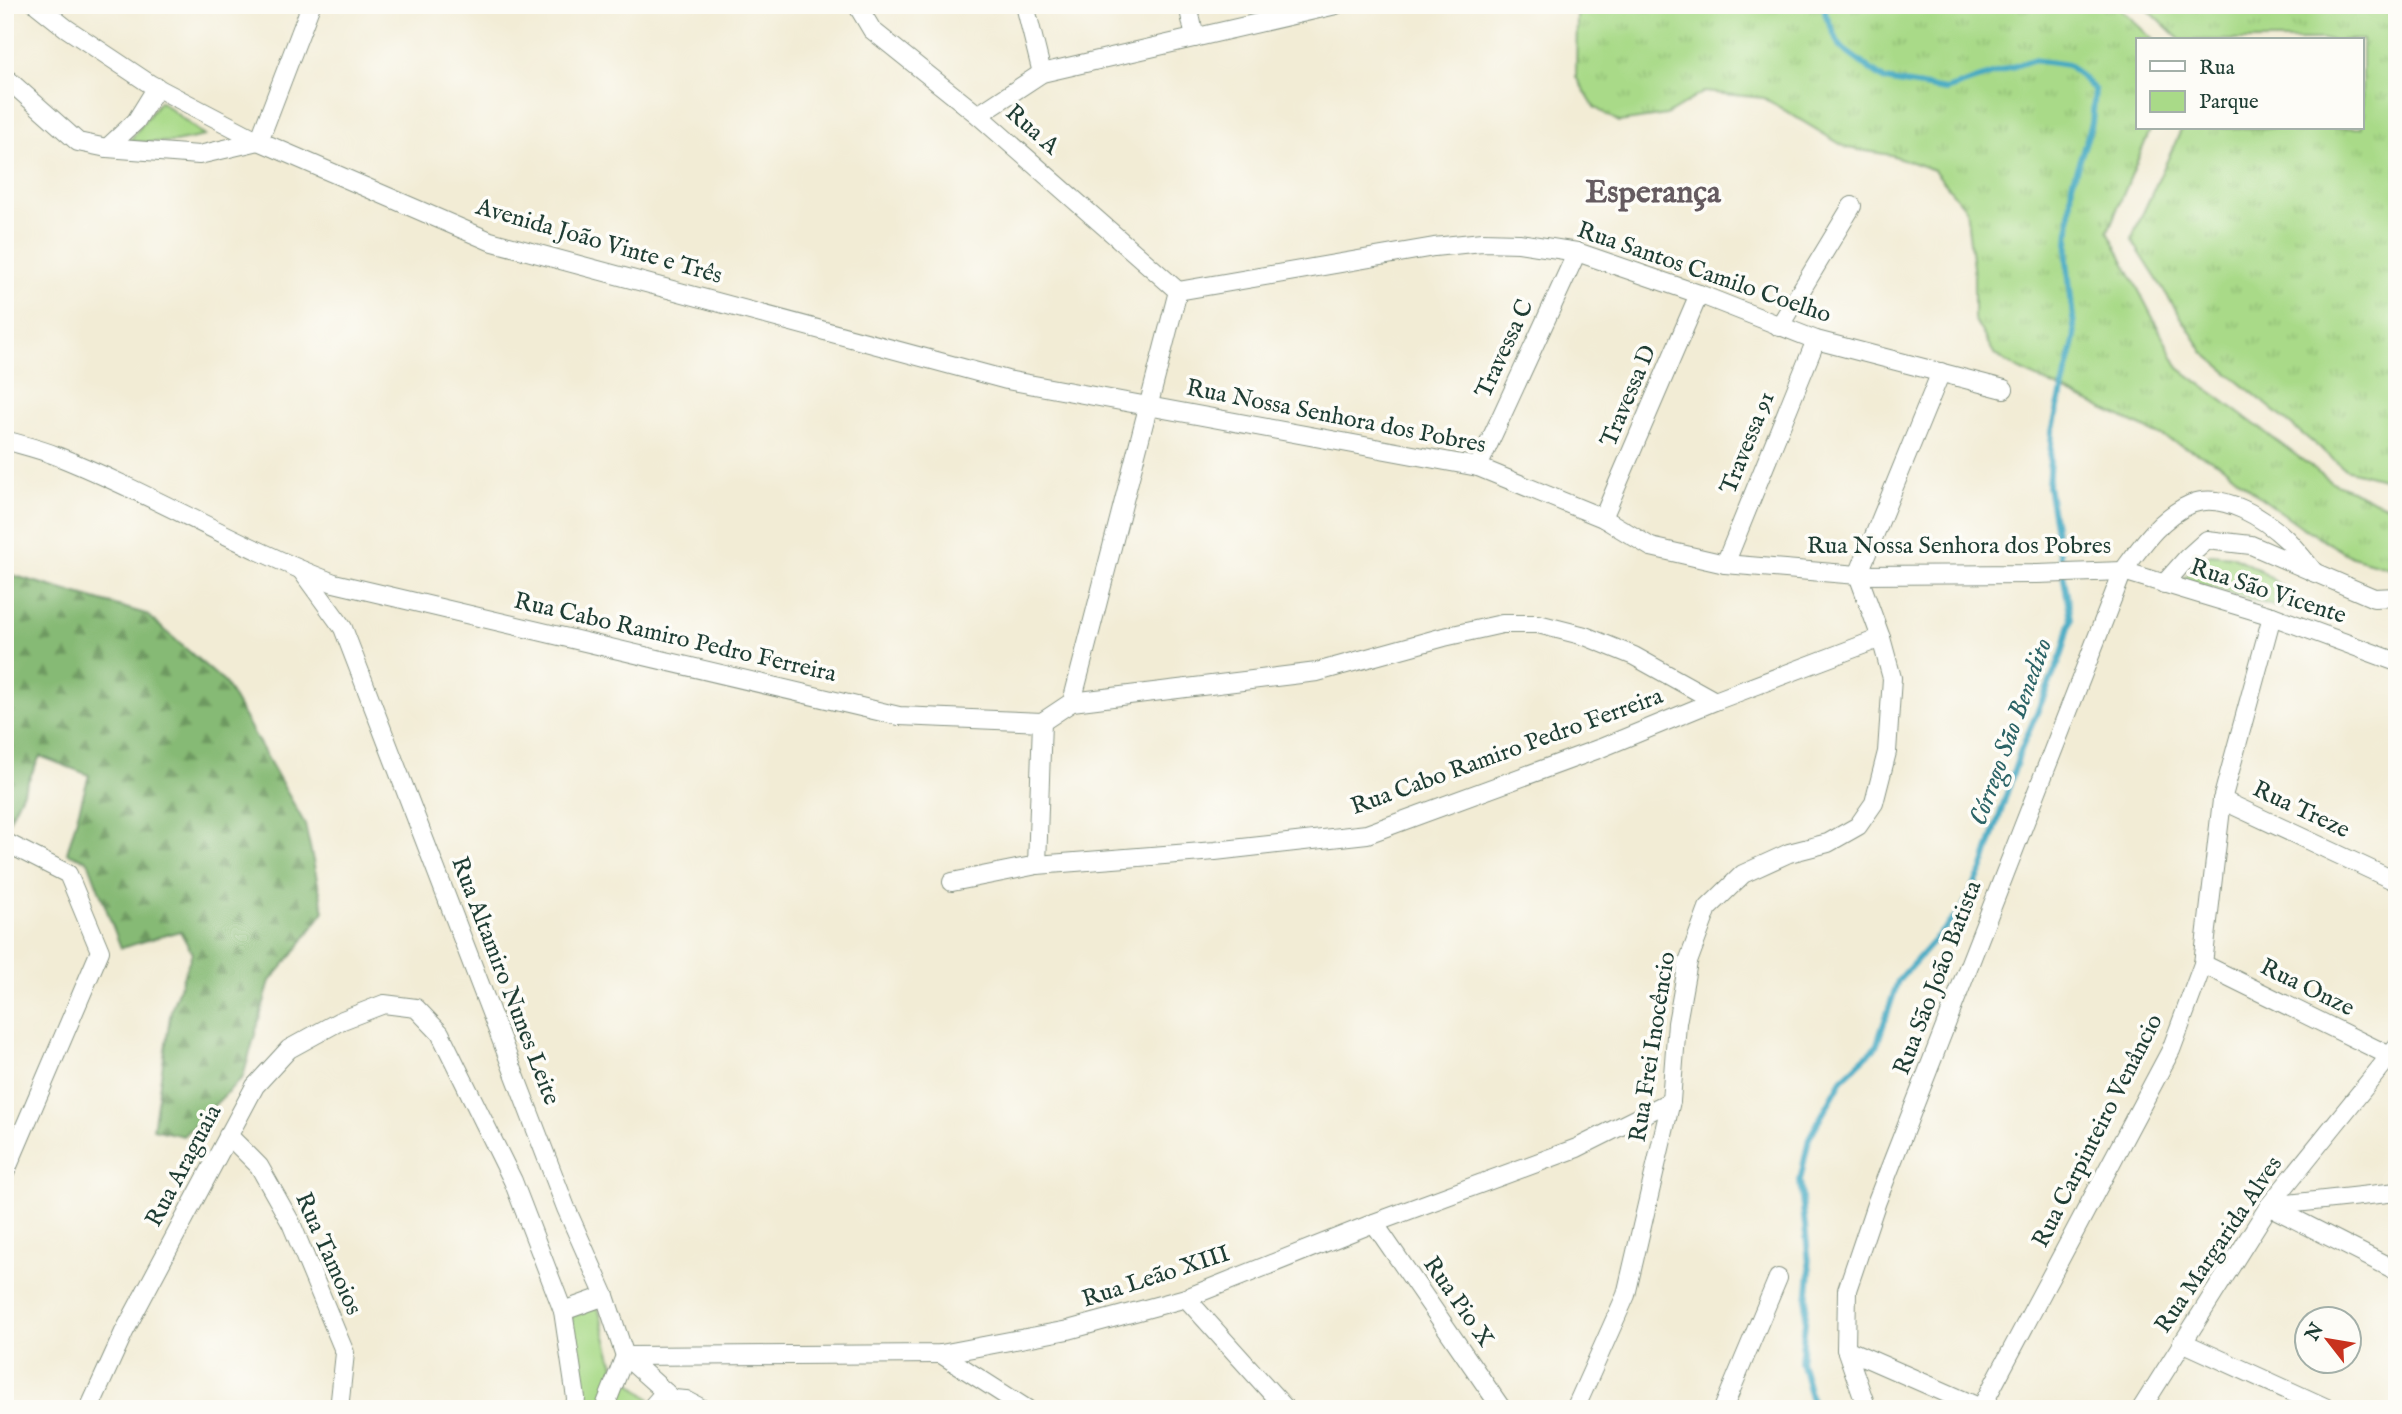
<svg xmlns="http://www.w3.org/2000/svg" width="2402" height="1414" font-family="'IM FELL English',serif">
  <defs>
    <pattern id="grass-tufts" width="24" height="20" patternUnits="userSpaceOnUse" patternTransform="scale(1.75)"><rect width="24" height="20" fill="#a9da88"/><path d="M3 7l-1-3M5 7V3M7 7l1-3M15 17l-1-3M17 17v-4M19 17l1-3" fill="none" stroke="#91bc76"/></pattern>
    <pattern id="forest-firs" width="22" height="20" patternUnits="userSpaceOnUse" patternTransform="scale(1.75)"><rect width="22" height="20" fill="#86ba74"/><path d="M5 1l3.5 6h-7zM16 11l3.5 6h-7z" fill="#6d9860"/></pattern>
  </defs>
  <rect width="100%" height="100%" fill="#fdfcf7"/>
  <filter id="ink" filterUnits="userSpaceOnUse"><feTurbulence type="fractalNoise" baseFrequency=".0143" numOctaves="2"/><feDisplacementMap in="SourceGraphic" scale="14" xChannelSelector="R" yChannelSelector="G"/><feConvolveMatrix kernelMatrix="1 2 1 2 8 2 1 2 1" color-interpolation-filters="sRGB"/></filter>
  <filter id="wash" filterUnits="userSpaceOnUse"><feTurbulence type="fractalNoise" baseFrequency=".00686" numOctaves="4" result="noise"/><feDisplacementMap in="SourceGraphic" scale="28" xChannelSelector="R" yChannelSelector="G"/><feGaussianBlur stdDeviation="1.57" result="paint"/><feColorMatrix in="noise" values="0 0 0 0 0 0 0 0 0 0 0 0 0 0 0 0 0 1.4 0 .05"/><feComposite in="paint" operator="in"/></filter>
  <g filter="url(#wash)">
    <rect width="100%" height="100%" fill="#f2ecd5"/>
    <!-- grass -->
    <g fill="url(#grass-tufts)" stroke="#648c5e" stroke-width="2">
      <path d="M1581 5H2117L2153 40H2138V128H2151L2108 231 2179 368 2332 482 2397 510V570L2352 557 2302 527 2260 497 2219 463 2020 370 1995 355 1974 319V276L1966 209 1934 170 1891 155 1847 148 1764 98 1704 92 1666 115 1619 122 1594 107 1576 77 1577 16Z"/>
      <path d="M2143 5H2397V483L2345 469 2204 353 2131 239 2182 128H2362V40H2180Z"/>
    </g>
    <!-- forest -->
    <path fill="url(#forest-firs)" stroke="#527c54" stroke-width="2" d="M5 573 146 614 225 683 305 824 324 911 294 953 270 981 243 1077 183 1136 153 1129 171 1010 192 953 180 931 121 948 88 861 67 853 89 775 40 756 7 825H5Z"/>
    <!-- park -->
    <g fill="#a9da88" stroke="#648c5e" stroke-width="2">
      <path d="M160 101 205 136 175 142H129Z"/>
      <path d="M2210 554 2232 556 2260 570 2298 599 2290 611 2183 579Z"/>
      <path d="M598 1307 617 1377 601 1409H581L571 1316Z"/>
      <path d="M626 1379 650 1399 641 1409H611Z"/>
    </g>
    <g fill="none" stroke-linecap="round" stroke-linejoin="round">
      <!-- stream -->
      <path stroke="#42a9c2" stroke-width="6" d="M1814 1409 1801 1361 1810 1272 1800 1181 1809 1138 1843 1078 1876 1047 1898 981 1962 909 1982 870 2020 752 2062 654 2071 619 2048 486 2052 432 2075 337 2067 260 2072 183 2092 123 2095 90 2069 65 2032 60 1946 90 1885 80 1840 47 1825 13V5"/>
    </g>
  </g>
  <g filter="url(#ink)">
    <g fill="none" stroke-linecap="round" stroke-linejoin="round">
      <defs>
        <g id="street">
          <path d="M37 5 66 28 150 84 259 141 490 241 1007 380 1478 467 1603 518 1651 547 1725 564 1858 575 2037 574 2123 571 2272 616 2397 662"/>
          <path d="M857 5 872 30 978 115 1178 291"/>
          <path d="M1025 5 1042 73"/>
          <path d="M1188 5 1195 38"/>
          <path d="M5 77 78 142 107 148 199 155 259 141 311 5"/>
          <path d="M978 115 1042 73 1336 5"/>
          <path d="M107 148 136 121 157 87"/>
          <path d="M1178 291 1434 247 1482 242 1519 243 1577 252 1699 294 1816 340 2004 389"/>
          <path d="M1779 327 1852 206"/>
          <path d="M5 440C22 445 40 449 57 456 151 493 239 547 334 583L899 716 1042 722 1072 702 1178 291"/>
          <path d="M1478 467 1577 252"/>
          <path d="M1603 518 1699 294"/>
          <path d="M1725 564 1816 340"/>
          <path d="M301 570 343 628 566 1208 605 1296 625 1356 673 1399"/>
          <path d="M2164 584 2187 558 2207 540 2251 545 2374 598 2397 597"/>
          <path d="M1072 702 1317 672 1444 637 1502 624H1538L1585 636 1634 656 1715 701"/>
          <path d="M1042 722 1037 865 1215 851 1367 834 1601 748 1715 701 1881 638"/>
          <path d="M2222 800 2397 882"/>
          <path d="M5 842 68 874 100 951 5 1173"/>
          <path d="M952 882 1037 865"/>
          <path d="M2203 964 2390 1056 2397 1055"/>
          <path d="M228 1135 259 1166 291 1223 345 1353 339 1409"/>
          <path d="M2269 1206 2397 1271"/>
          <path d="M2269 1206 2397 1192"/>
          <path d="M1374 1223 1502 1409"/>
          <path d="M1186 1298 1286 1409"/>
          <path d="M563 1311 605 1296"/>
          <path d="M2182 1342 2329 1409"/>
          <path d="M1846 1349 1983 1409"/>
          <path d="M941 1354 1027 1409"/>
          <path d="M625 1356 941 1354 1068 1330 1186 1298 1374 1223 1577 1148 1671 1101"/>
          <path d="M1981 1408 2171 1050 2203 964 2222 800 2272 616"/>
          <path d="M89 1409 124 1332 255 1086 289 1049 340 1021 384 1004 416 1008 440 1033 513 1181 563 1311 576 1398 575 1409"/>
          <path d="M604 1409 625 1356"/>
          <path d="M650 1409 665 1392"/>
          <path d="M675 1409 673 1399 686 1400 703 1409"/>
          <path d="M1575 1409 1626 1295 1671 1101 1677 1023 1688 962 1708 908 1743 874 1789 853 1828 843 1858 826 1874 803 1887 752 1892 678 1881 638 1858 575 1941 372"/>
          <path d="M1723 1409 1778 1278"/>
          <path d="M1867 1409 1846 1349 1847 1290 1877 1201 2123 571C2142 545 2161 517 2191 504 2223 491 2265 519 2287 540 2297 550 2306 562 2315 573"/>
          <path d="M2141 1409 2269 1206 2397 1047"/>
        </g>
      </defs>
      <!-- street casing -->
      <use href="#street" stroke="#889484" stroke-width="20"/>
      <!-- street -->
      <use href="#street" stroke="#fff" stroke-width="18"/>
    </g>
  </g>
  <g text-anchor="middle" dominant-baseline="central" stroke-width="7" stroke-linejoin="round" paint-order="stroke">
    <!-- street labels -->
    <g font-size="24" fill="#1f3d34" stroke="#fdfcf7">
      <text transform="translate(1032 130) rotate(41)">Rua A</text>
      <text transform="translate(599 242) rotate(16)">Avenida João Vinte e Três</text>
      <text transform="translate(1704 273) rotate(19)">Rua Santos Camilo Coelho</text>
      <text transform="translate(1505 349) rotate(-65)">Travessa C</text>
      <text transform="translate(1629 396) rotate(-67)">Travessa D</text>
      <text transform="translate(1336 417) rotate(11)">Rua Nossa Senhora dos Pobres</text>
      <text transform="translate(1748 443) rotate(-68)">Travessa 91</text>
      <text x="1959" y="546">Rua Nossa Senhora dos Pobres</text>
      <text transform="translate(2268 592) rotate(18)">Rua São Vicente</text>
      <text transform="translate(675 638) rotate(13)">Rua Cabo Ramiro Pedro Ferreira</text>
      <text transform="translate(1507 752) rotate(-20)">Rua Cabo Ramiro Pedro Ferreira</text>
      <text transform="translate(2301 810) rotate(25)">Rua Treze</text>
      <text transform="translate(1938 978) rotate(-69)">Rua São João Batista</text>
      <text transform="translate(505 981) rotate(69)">Rua Altamiro Nunes Leite</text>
      <text transform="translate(2307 988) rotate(26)">Rua Onze</text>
      <text transform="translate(1653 1047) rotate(-81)">Rua Frei Inocêncio</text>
      <text transform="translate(2098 1131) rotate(-63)">Rua Carpinteiro Venâncio</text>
      <text transform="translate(184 1166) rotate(-62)">Rua Araguaia</text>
      <text transform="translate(2219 1245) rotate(-56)">Rua Margarida Alves</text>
      <text transform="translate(328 1254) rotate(66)">Rua Tamoios</text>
      <text transform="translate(1156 1277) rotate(-18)">Rua Leão XIII</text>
      <text transform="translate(1458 1302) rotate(55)">Rua Pio X</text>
    </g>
    <!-- water labels -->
    <g font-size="26" font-style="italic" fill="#2b6366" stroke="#fdfcf7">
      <text transform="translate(2011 732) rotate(-70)">Córrego São Benedito</text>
    </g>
    <!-- district labels -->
    <g font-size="32" font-weight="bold" fill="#655b60" stroke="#fdfcf7">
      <text x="1653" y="193">Esperança</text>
    </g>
  </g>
  <!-- margin -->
  <rect width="2402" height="1414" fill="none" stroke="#fdfcf7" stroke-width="28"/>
  <!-- legend -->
  <rect x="2136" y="38" width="228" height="91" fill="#fdfcf7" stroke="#a4b0a9" stroke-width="2"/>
  <rect x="2150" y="61" width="35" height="10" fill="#ffffff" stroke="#a4b0a9" stroke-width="2"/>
  <text x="2199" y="74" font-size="21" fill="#1f3d34">Rua</text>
  <rect x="2150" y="91" width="35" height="21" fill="#a9da88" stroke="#a4b0a9" stroke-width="2"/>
  <text x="2199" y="108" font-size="21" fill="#1f3d34">Parque</text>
  <!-- north arrow -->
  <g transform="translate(2328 1340) rotate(301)"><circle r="33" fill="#fdfcf7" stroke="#a4b0a9" stroke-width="2"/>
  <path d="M0-5L12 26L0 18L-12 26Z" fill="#c8321e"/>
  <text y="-10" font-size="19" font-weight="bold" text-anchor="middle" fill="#1f3d34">N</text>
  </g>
</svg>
